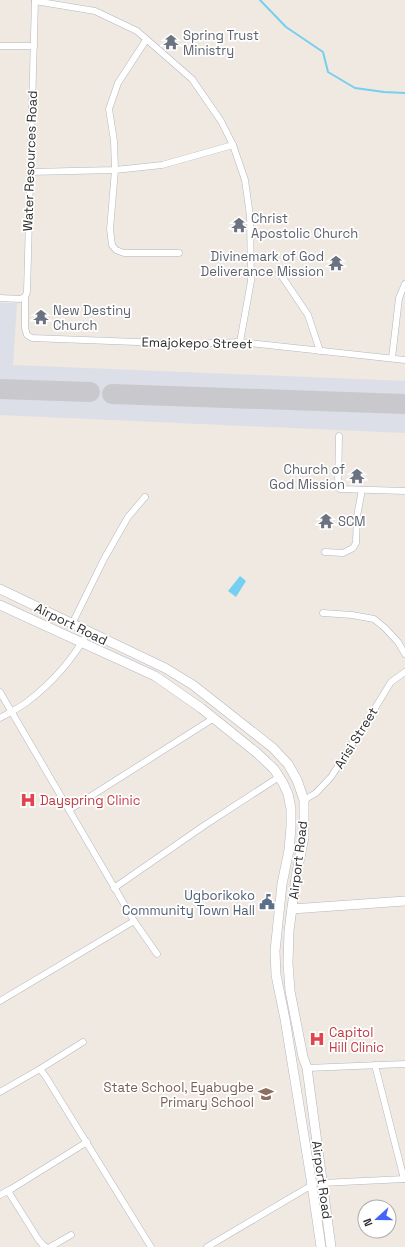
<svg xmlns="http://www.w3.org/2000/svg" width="405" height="1247" font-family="'Space Grotesk',sans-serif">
  <rect width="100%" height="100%" fill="#efe9e1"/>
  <!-- airport -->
  <path fill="#dcdee8" d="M0 303H17L13 365 405 381V433L0 415Z"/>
  <!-- water -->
  <path fill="#75cff0" d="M240 576 246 581 236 597 228 591Z"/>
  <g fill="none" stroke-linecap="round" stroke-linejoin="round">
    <!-- stream -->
    <path stroke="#75cff0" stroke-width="2" d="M260 0 286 27 323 52 328 72 355 88 384 92 405 93"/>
    <!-- taxiway -->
    <g stroke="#c9c8cc" stroke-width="20">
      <path d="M0 389 90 392"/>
      <path d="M112 394 405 404"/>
    </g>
    <defs>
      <g id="street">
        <path d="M35 1 95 11 137 31 192 79 221 121 233 145 245 180 250 216 251 281 240 342"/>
        <path d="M146 40 118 83 109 109 114 141 115 170 110 229 112 245 116 250 124 253H179"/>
        <path d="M0 46H34"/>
        <path d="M30 172 115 170 162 165 233 145"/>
        <path d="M279 272 308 315 320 351"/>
        <path d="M25 297V328L27 335 32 338 189 344 240 342 405 360"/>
        <path d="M0 298 20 299 25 297 27 292 35 0"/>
        <path d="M392 358 399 298 405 284"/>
        <path d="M339 436 338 486 340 489 405 491"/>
        <path d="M325 552 343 553 353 548 356 543 357 516 362 490"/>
        <path d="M323 613 352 615 374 619 385 628 398 642 405 654"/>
        <path d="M72 624 104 559 128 517 145 497"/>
        <path d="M0 692 134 921 157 954"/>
        <path d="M0 718C9 713 19 708 27 702 52 683 73 659 88 632"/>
        <path d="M304 800 316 793 331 777 369 718 391 682 405 672"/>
        <path d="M69 810 214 718"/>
        <path d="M114 888 205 825 279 777"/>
        <path d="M0 1001 134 921"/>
        <path d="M375 1065 404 1179"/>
        <path d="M307 1068 405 1064"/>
        <path d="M40 1069 83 1042"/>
        <path d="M0 1092 40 1069 46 1077 151 1247"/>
        <path d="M322 1183 405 1179"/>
        <path d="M0 1195 11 1189"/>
        <path d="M46 1247 43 1245 38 1239 8 1191 87 1142"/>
        <path d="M50 1247 71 1235"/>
        <path d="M207 1247 312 1185"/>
      </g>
      <g id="secondary">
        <path d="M0 589 165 668 193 685 273 748 288 764 297 780 304 800V837L296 877 289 931 288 963 290 991 303 1057 307 1068 331 1247"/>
        <path d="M0 605 155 676 201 708 257 753 274 769 283 783 288 794 291 809V827L289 850 282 884 275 951 276 975 285 1019 312 1185 321 1247"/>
        <path d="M292 909 405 901"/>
      </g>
    </defs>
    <!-- street casing -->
    <use href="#street" stroke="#b4b7c1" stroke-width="7"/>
    <!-- secondary casing -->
    <use href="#secondary" stroke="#b4b7c1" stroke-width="10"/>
    <!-- street -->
    <use href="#street" stroke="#fff" stroke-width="6"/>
    <!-- secondary -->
    <use href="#secondary" stroke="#fff" stroke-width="9"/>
  </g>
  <!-- icons -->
  <defs>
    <symbol id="temple-bare" viewBox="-9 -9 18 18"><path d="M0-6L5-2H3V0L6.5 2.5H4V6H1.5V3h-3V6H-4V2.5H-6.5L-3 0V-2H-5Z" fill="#6b7280" stroke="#fff" stroke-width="2.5" paint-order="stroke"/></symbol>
    <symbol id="hospital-bare" viewBox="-9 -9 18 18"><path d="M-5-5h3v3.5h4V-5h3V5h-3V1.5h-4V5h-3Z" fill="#e0444e" stroke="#fff" stroke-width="2.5" paint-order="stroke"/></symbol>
    <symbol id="civic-bare" viewBox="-9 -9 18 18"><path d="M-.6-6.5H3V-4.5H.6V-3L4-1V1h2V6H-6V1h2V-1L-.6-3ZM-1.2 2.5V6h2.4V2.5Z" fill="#5c6f8a" stroke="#fff" stroke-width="2.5" paint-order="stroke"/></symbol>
    <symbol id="school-bare" viewBox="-9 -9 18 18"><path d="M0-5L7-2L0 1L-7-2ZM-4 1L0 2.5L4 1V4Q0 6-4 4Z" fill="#8d6e63" stroke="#fff" stroke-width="2.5" paint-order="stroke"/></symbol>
  </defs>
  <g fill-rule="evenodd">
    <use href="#temple-bare" x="160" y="31" width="22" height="22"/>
    <use href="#temple-bare" x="228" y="214" width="22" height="22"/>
    <use href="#temple-bare" x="325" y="252" width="22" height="22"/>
    <use href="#temple-bare" x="30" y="306" width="22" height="22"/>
    <use href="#temple-bare" x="346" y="465" width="22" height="22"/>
    <use href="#temple-bare" x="315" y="510" width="22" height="22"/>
    <use href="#hospital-bare" x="17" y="789" width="22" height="22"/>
    <use href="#civic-bare" x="256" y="891" width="22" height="22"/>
    <use href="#hospital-bare" x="306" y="1028" width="22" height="22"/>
    <use href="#school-bare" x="255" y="1083" width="22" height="22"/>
  </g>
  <g text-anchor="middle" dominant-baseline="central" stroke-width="3.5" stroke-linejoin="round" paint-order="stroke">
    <!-- worship labels -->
    <g font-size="13" fill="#5b616d" stroke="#fff" text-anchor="start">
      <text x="183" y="35">Spring Trust<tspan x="183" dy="15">Ministry</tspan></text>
      <text x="251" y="218">Christ<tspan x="251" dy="15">Apostolic Church</tspan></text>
      <text x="324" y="256" text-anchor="end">Divinemark of God<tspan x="324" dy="15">Deliverance Mission</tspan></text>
      <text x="53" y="310">New Destiny<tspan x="53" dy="15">Church</tspan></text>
      <text x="345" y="469" text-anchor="end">Church of<tspan x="345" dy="15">God Mission</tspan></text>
      <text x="338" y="521">SCM</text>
    </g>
    <!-- street labels -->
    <g font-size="13" fill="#2e2e2e" stroke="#fff">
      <text transform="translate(30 161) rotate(-88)">Water Resources Road</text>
      <text transform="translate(197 343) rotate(1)">Emajokepo Street</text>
      <text transform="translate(71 624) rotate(26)">Airport Road</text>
      <text transform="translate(356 738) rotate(-58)">Arisi Street</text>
      <text transform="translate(298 860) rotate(-83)">Airport Road</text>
      <text transform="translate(322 1180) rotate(82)">Airport Road</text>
    </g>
    <!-- health labels -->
    <g font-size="13" fill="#be3a42" stroke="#fff" text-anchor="start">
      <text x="40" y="800">Dayspring Clinic</text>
      <text x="329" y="1032">Capitol<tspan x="329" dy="15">Hill Clinic</tspan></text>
    </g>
    <!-- service labels -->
    <g font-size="13" fill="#4e5e75" stroke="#fff" text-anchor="end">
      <text x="255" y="895">Ugborikoko<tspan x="255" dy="15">Community Town Hall</tspan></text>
    </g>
    <!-- education labels -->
    <g font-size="13" fill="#785e54" stroke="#fff" text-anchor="end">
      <text x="254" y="1087">State School, Eyabugbe<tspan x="254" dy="15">Primary School</tspan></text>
    </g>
  </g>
  <!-- north arrow -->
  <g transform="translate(377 1219) rotate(249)"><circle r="19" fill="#ffffff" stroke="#ababab"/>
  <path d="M0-3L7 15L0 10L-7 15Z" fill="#4264fb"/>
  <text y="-6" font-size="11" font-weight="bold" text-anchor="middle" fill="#2e2e2e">N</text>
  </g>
</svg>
